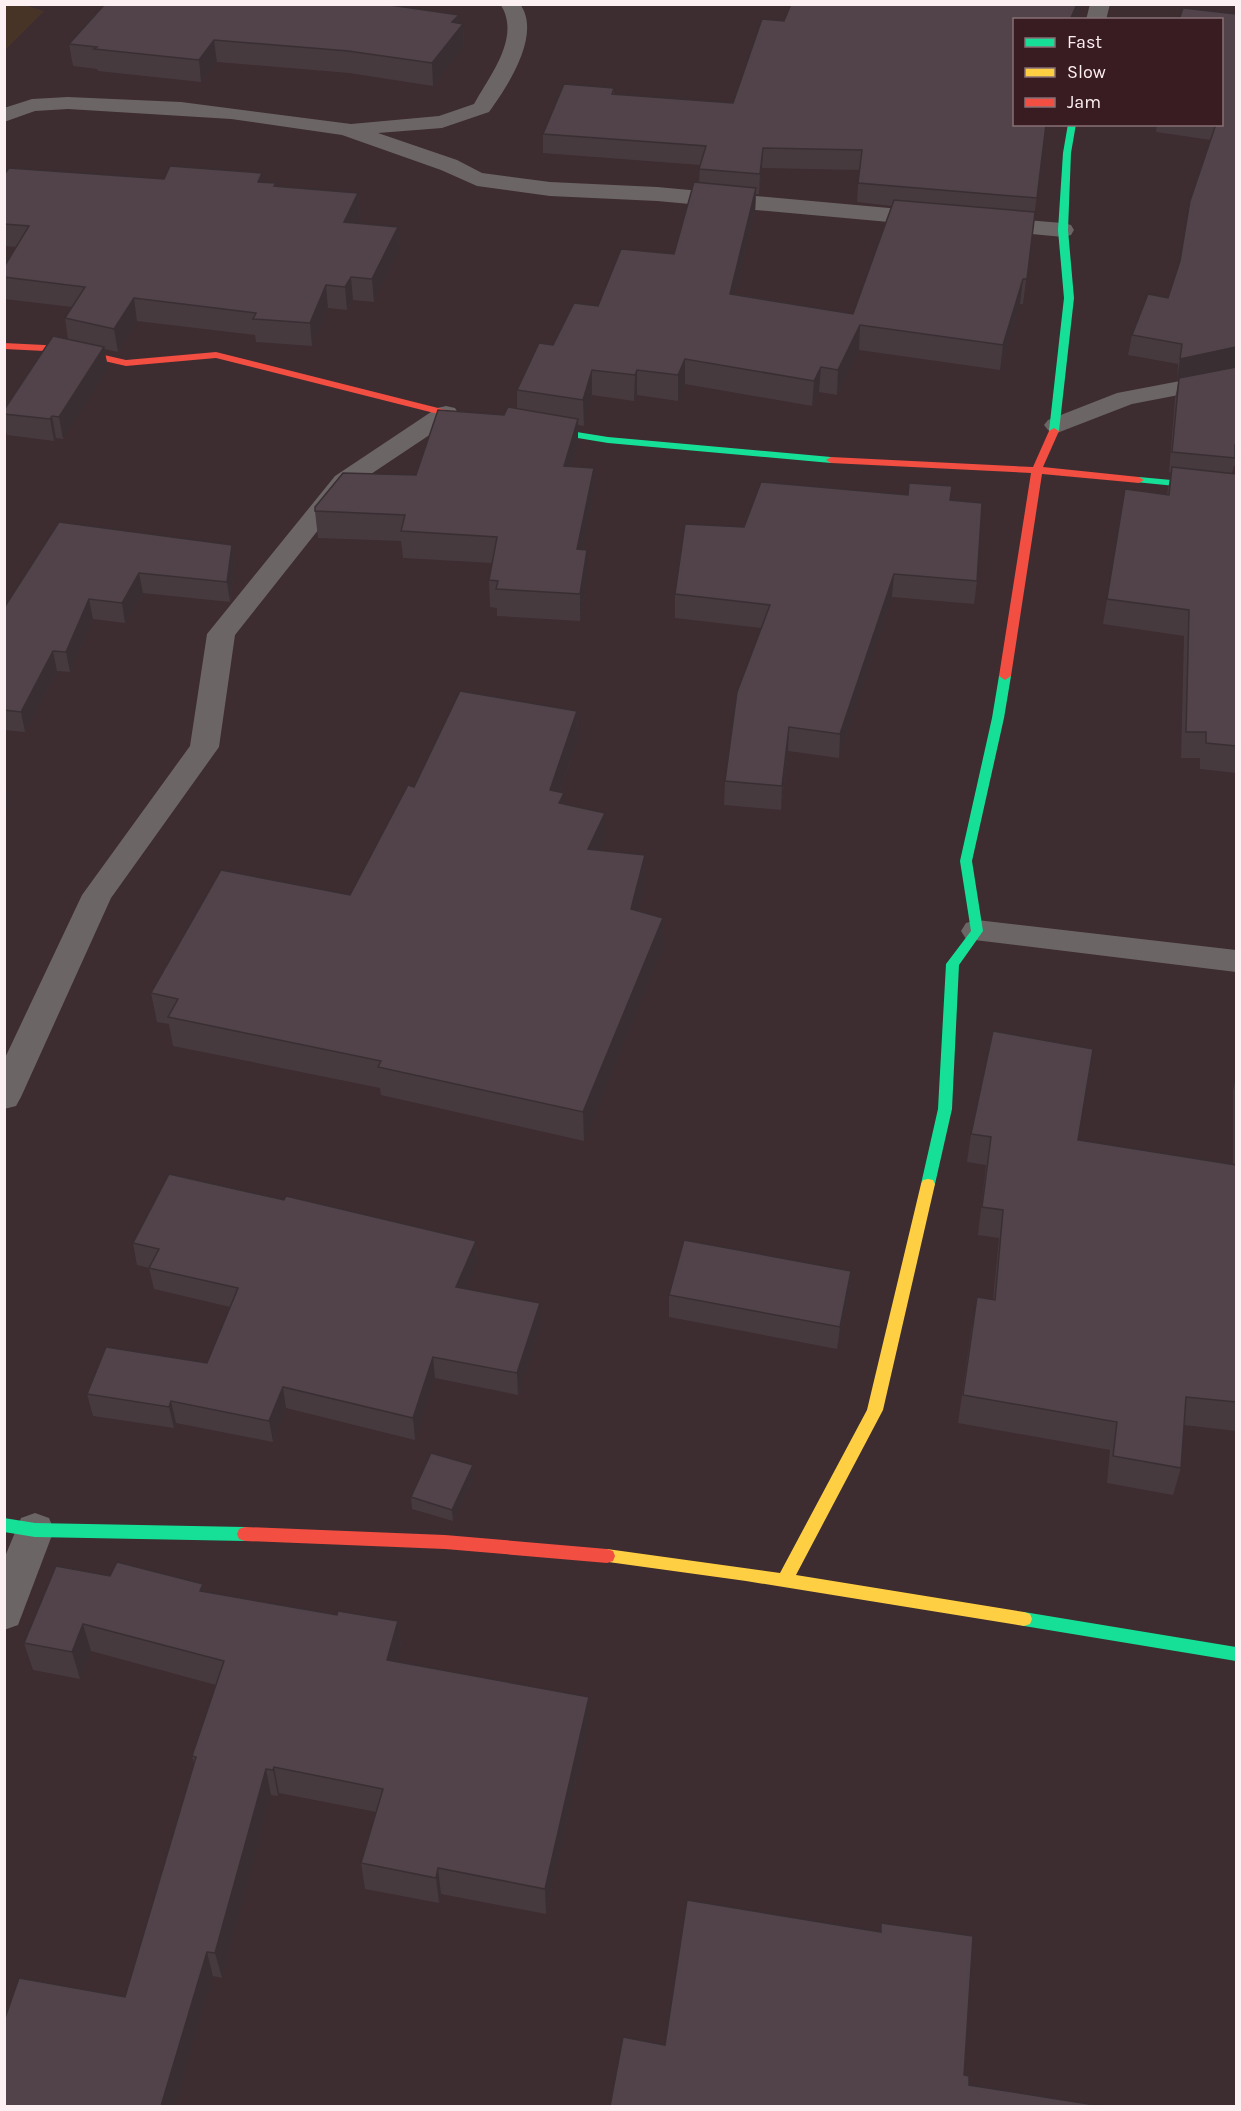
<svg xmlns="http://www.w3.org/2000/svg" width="1241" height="2111" font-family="Karla,sans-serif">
  <rect width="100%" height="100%" fill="#3d2c30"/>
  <!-- green -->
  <path fill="#483427" d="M5 4 25 5 44 11 5 50Z"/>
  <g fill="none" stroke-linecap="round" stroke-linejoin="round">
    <!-- street -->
    <g fill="#6c6565" fill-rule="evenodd">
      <path d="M500 4H520C542 34 508 86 489 112L442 128 378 133 457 160 482 173 550 182 657 187 933 212 941 214 944 219 941 224 933 226 657 201 550 196 477 186 441 170 342 135 231 119 68 109 35 111 4 122V108L32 99 68 97 181 102 351 124 439 116 474 104C490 75 522 36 500 4Z"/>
      <path d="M1090 4H1110L1106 20H1086Z"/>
      <path d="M987 217 1063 223 1071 225 1074 230 1071 235 1063 237 979 229 976 224 979 219Z"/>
      <path d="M1236 368V384L1132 404 1057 433 1048 430 1044 425 1048 420 1117 393 1222 373Z"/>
      <path d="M446 406 455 408 458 413 455 418 353 486 235 635 219 747 111 898 21 1097 16 1106 4 1109V1060L82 895 190 746 207 634 335 476 437 408Z"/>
      <path d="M977 920 1236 950V972L966 939 961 931 966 923Z"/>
      <path d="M35 1513 49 1518 54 1530 18 1625 4 1630V1559L21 1518Z"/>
    </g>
    <!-- fast -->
    <g fill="#16e098" fill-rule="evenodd">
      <path d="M1068 124H1076L1071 153 1068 230 1074 298 1059 431 1054 434 1049 431 1064 298 1058 230 1063 153Z"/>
      <path d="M533 425 608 437 831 457 836 460 831 463 608 443 529 430V426Z"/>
      <path d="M1139 477 1236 486V492L1135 482 1134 480Z"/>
      <path d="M1005 672 1011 676 1004 718 972 861 983 931 959 965 952 1109 935 1184 933 1188H923L921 1184 938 1109 946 964 971 931 960 861 992 718 999 676Z"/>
      <path d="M4 1518 35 1523 245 1527 251 1529 253 1534 251 1539 245 1541 35 1537 4 1532Z"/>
      <path d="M1024 1612 1236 1647V1661L1024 1626 1018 1624 1016 1619 1018 1614Z"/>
    </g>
    <!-- slow -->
    <path fill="#ffcf43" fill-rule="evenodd" d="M928 1179 933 1180 935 1184 883 1410 796 1575 1024 1612 1030 1614 1032 1619 1030 1624 1024 1626 746 1581 601 1561 599 1556 601 1551 607 1549 780 1573 867 1410 921 1184 923 1180Z"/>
    <!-- jam -->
    <g fill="#f24e42" fill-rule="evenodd">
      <path d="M4 343 65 346 126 360 216 352 446 410 482 416 487 419 482 422 446 416 216 358 126 366 65 352 4 349Z"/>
      <path d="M1054 428 1059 431 1043 467 1139 477 1144 480 1139 483 1042 474 1011 676 1005 680 999 676 1031 473 831 463 826 460 831 457 1033 467 1049 431Z"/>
      <path d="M245 1527 445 1535 607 1549 613 1551 615 1556 613 1561 607 1563 445 1549 245 1541 239 1539 237 1534 239 1529Z"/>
    </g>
  </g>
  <!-- wall -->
  <g fill="#463a3f" fill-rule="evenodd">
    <path d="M1236 14 1213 372 1236 367V466H1234L1232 473 1236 556V773L1200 769V758H1181L1184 636 1103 624 1125 489 1167 494 1171 473 1169 472 1175 398 1179 379H1177L1178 364 1128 355 1132 335 1168 298 1180 262 1211 140 1156 132 1157 124H1221Z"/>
    <path d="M1014 20 1046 124 1023 304H1020L1000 370 859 350 837 395 819 392 812 406 685 384 678 401 637 395 634 401 592 395 584 426 578 425V445L572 466 594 494 583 549 588 577 580 621 497 616V608L490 607 489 580 492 563 403 558 401 541 318 538 315 511 416 475 504 415 517 408V390L553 345 598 306 674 254 699 183 700 165 543 153V134L614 88V94L733 103 784 21ZM762 168 859 170 857 202 892 206 853 314 735 294 755 212 756 194H759Z"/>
    <path d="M459 23 463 24 464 46 433 86 349 73 217 62 201 82 98 71 97 69 73 66 69 44Z"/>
    <path d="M4 175 276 183V186L358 193 360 215 356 223 398 227 399 250 374 302 353 300 347 310 328 308 312 346 256 342 255 335 137 321 118 352 104 349 108 368 63 439 56 438 54 441 7 435 4 424V410L68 339 65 318 72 307 4 299V267L17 247 4 246Z"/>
    <path d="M950 500 977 581 974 604 892 597 839 758 788 751 781 810 724 805 725 781 761 628 675 618V594L744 527Z"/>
    <path d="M232 545 235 564 230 602 143 593 125 623 93 619 70 672 57 671 25 732 4 730V608Z"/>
    <path d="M577 711 578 739 560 792 565 804 605 841 601 850 645 884 638 910 663 918V947L584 1141 381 1095 380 1088 173 1046 169 1024 157 1022 151 993 350 895 414 787Z"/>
    <path d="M1236 1077V1431L1184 1425 1181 1468 1173 1495 1107 1483 1110 1450 958 1423 972 1325 993 1300 999 1238 978 1235 986 1165 967 1162 971 1134 1078 1140 1233 1164V1090Z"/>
    <path d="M284 1200 476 1241 477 1263 466 1289 541 1325 518 1395 435 1378 415 1440 286 1408 273 1442 176 1423 174 1428 93 1416 87 1394 207 1363 230 1307 154 1289 149 1268 137 1265 133 1243Z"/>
    <path d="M851 1271 849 1293 837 1349 669 1317V1295Z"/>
    <path d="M474 1476 453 1521 412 1509 411 1497Z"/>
    <path d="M203 1584 205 1592 337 1615 398 1621 401 1648 397 1662 589 1697V1723L546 1914 441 1894 439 1903 365 1889 361 1863 376 1812 279 1793 278 1796 271 1795 222 1978 213 1976 125 1997 194 1763 192 1756 216 1685 91 1651 80 1679 33 1670 24 1643Z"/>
  </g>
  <!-- shaded-wall -->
  <g fill="#392f33">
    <path d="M1077 4H1083L1076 20H1070Z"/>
    <path d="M459 15V29L463 24 464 46 433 86 432 63 452 22Z"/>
    <path d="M214 40 217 62 201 82 199 60Z"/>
    <path d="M763 148 762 168 759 194 760 174Z"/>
    <path d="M262 173 264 195 258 182Z"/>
    <path d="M756 188 755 212 729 319 730 294Z"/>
    <path d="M358 193 360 215 346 245 344 222Z"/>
    <path d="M398 227 399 250 374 302 372 279Z"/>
    <path d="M351 277 353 300 347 310 345 287Z"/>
    <path d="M1023 279 1020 304 1000 370 1003 345Z"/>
    <path d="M326 285 328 308 312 346 310 323Z"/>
    <path d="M134 298 137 321 118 352 114 329Z"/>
    <path d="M860 325 859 350 837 395 838 370Z"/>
    <path d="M104 347 108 368 63 439 59 417Z"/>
    <path d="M1236 347V366L1177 379 1180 359Z"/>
    <path d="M685 359V384L678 401V375Z"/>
    <path d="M821 367 819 392 812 406 814 381Z"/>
    <path d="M592 370V395L584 426 583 400Z"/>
    <path d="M637 370V395L634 401 635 375Z"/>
    <path d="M52 416 56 438 54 441 50 419Z"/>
    <path d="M578 419V445L565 493 564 466Z"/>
    <path d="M594 468V494L578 576 577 549Z"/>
    <path d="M232 545 235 564 230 602 227 582Z"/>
    <path d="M587 550 588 577 580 621V594Z"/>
    <path d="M139 573 143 593 125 623 122 603Z"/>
    <path d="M894 574 892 597 839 758 840 734Z"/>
    <path d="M89 599 93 619 70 672 66 652Z"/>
    <path d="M53 651 57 671 25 732 21 712Z"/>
    <path d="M577 711 578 739 551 818 550 790Z"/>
    <path d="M789 727 788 751 781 810 782 786Z"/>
    <path d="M6 783 11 804 4 814V785Z"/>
    <path d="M564 793 565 821 559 803Z"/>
    <path d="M605 813V841L588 878V849Z"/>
    <path d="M645 855V884L631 937V909Z"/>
    <path d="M663 918V947L584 1141 583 1112Z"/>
    <path d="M476 1241 477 1263 458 1309 456 1287Z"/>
    <path d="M851 1271 849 1293 837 1349 840 1327Z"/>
    <path d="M540 1303 541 1325 518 1395 517 1373Z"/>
    <path d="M433 1357 435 1378 415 1440 413 1418Z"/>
    <path d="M283 1387 286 1408 273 1442 269 1421Z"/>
    <path d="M171 1401 176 1423 174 1428 169 1407Z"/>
    <path d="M473 1465 474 1476 453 1521 452 1510Z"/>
    <path d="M203 1584 209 1611 200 1591Z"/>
    <path d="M398 1621 401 1648 390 1687 387 1660Z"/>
    <path d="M83 1624 91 1651 80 1679 72 1652Z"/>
    <path d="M589 1697V1723L546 1914 545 1889Z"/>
    <path d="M274 1767 279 1793 278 1796 273 1770Z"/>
    <path d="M266 1769 271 1795 222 1978 215 1953Z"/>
    <path d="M438 1868 441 1894 439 1903 436 1878Z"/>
    <path d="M207 1952 213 1976 175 2106H161Z"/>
  </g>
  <!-- building -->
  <g fill="#514349" stroke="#392f33" stroke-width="1.5">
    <path d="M105 4H383L459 15 452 22 463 24 432 63 348 51 214 40 199 60 94 49 97 47 69 44Z"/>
    <path d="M791 4H1077L1070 20H1014V124H1046L1037 198 858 183 862 150 763 148 760 174 699 169 706 146 543 134 564 84 614 88 612 94 733 103 762 19 784 21Z"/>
    <path d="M1183 8 1236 14V347L1180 359 1182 344 1132 335 1148 294 1168 298 1180 261 1190 201 1216 124H1221V20H1179Z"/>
    <path d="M170 166 262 173 258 182 276 183 274 186 358 193 344 222 398 227 372 279 351 277 345 287 326 285 310 323 253 319 256 313 134 298 114 329 65 318 85 287 4 277V267L29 226 4 224V175L9 168 164 179Z"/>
    <path d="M694 182 756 188 730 294 853 314 894 200 1035 212 1027 279H1023L1003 345 860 325 838 370 821 367 814 381 685 359 678 375 637 370 635 375 592 370 583 400 517 390 539 343 553 345 574 303 598 306 621 249 674 254Z"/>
    <path d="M53 336 104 347 59 417 52 416 50 419 4 414V410Z"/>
    <path d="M1236 367V445H1235V458L1172 452 1179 378Z"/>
    <path d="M508 407 578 419 564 466 594 468 577 549 587 550 580 594 496 589 498 581 489 580 497 537 401 531 405 515 315 511V507L343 473 416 475 438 410 504 415Z"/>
    <path d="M1172 467 1236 474V746L1206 743V732H1186L1189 610 1107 599 1125 489 1169 495Z"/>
    <path d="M761 482 908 495 909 483 952 486 950 500 982 503 977 581 894 574 840 734 789 727 782 786 725 781 737 692 770 605 675 594 685 524 744 527Z"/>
    <path d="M59 522 232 545 227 582 139 573 122 603 89 599 66 652 53 651 21 712 4 710V608Z"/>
    <path d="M460 691 577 711 550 790 564 793 559 803 605 813 588 849 645 855 631 909 663 918 583 1112 378 1067 381 1061 168 1017 178 999 151 993 221 870 350 895 408 785 414 787Z"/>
    <path d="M993 1031 1093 1049 1078 1140 1236 1165V1402L1186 1397 1181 1468 1113 1456 1117 1422 963 1395 977 1297 995 1300 1003 1210 982 1207 991 1137 971 1134Z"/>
    <path d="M169 1174 284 1200 286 1196 476 1241 456 1287 540 1303 517 1373 433 1357 413 1418 283 1387 269 1421 171 1401 169 1407 87 1394 106 1347 207 1363 238 1288 149 1268 159 1249 133 1243Z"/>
    <path d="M684 1240 851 1271 840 1327 669 1295Z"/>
    <path d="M431 1453 473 1465 452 1510 411 1497Z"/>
    <path d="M117 1562 203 1584 200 1591 337 1615 338 1611 398 1621 387 1660 589 1697 545 1889 438 1868 436 1878 361 1863 383 1789 274 1767 273 1770 266 1769 215 1953 207 1952 161 2106H4V2021L19 1978 125 1997 196 1757 192 1756 224 1661 83 1624 72 1652 24 1643 56 1566 110 1576Z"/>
    <path d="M687 1900 881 1932V1923L973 1936 964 2075 969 2076V2085L1101 2106H610L623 2037 665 2045Z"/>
  </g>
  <!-- border -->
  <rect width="1241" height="2111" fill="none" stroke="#fdf0f2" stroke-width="12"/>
  <!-- legend -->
  <rect x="1013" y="18" width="210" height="108" fill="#391b22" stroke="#877075" stroke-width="1.5"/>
  <rect x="1025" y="38" width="30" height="9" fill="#16e098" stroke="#877075" stroke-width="1.5"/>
  <text x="1067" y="48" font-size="18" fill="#fdf0f2">Fast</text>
  <rect x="1025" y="68" width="30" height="9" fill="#ffcf43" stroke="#877075" stroke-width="1.5"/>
  <text x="1067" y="78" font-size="18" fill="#fdf0f2">Slow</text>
  <rect x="1025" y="98" width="30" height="9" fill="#f24e42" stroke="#877075" stroke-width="1.5"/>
  <text x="1067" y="108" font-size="18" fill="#fdf0f2">Jam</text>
</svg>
